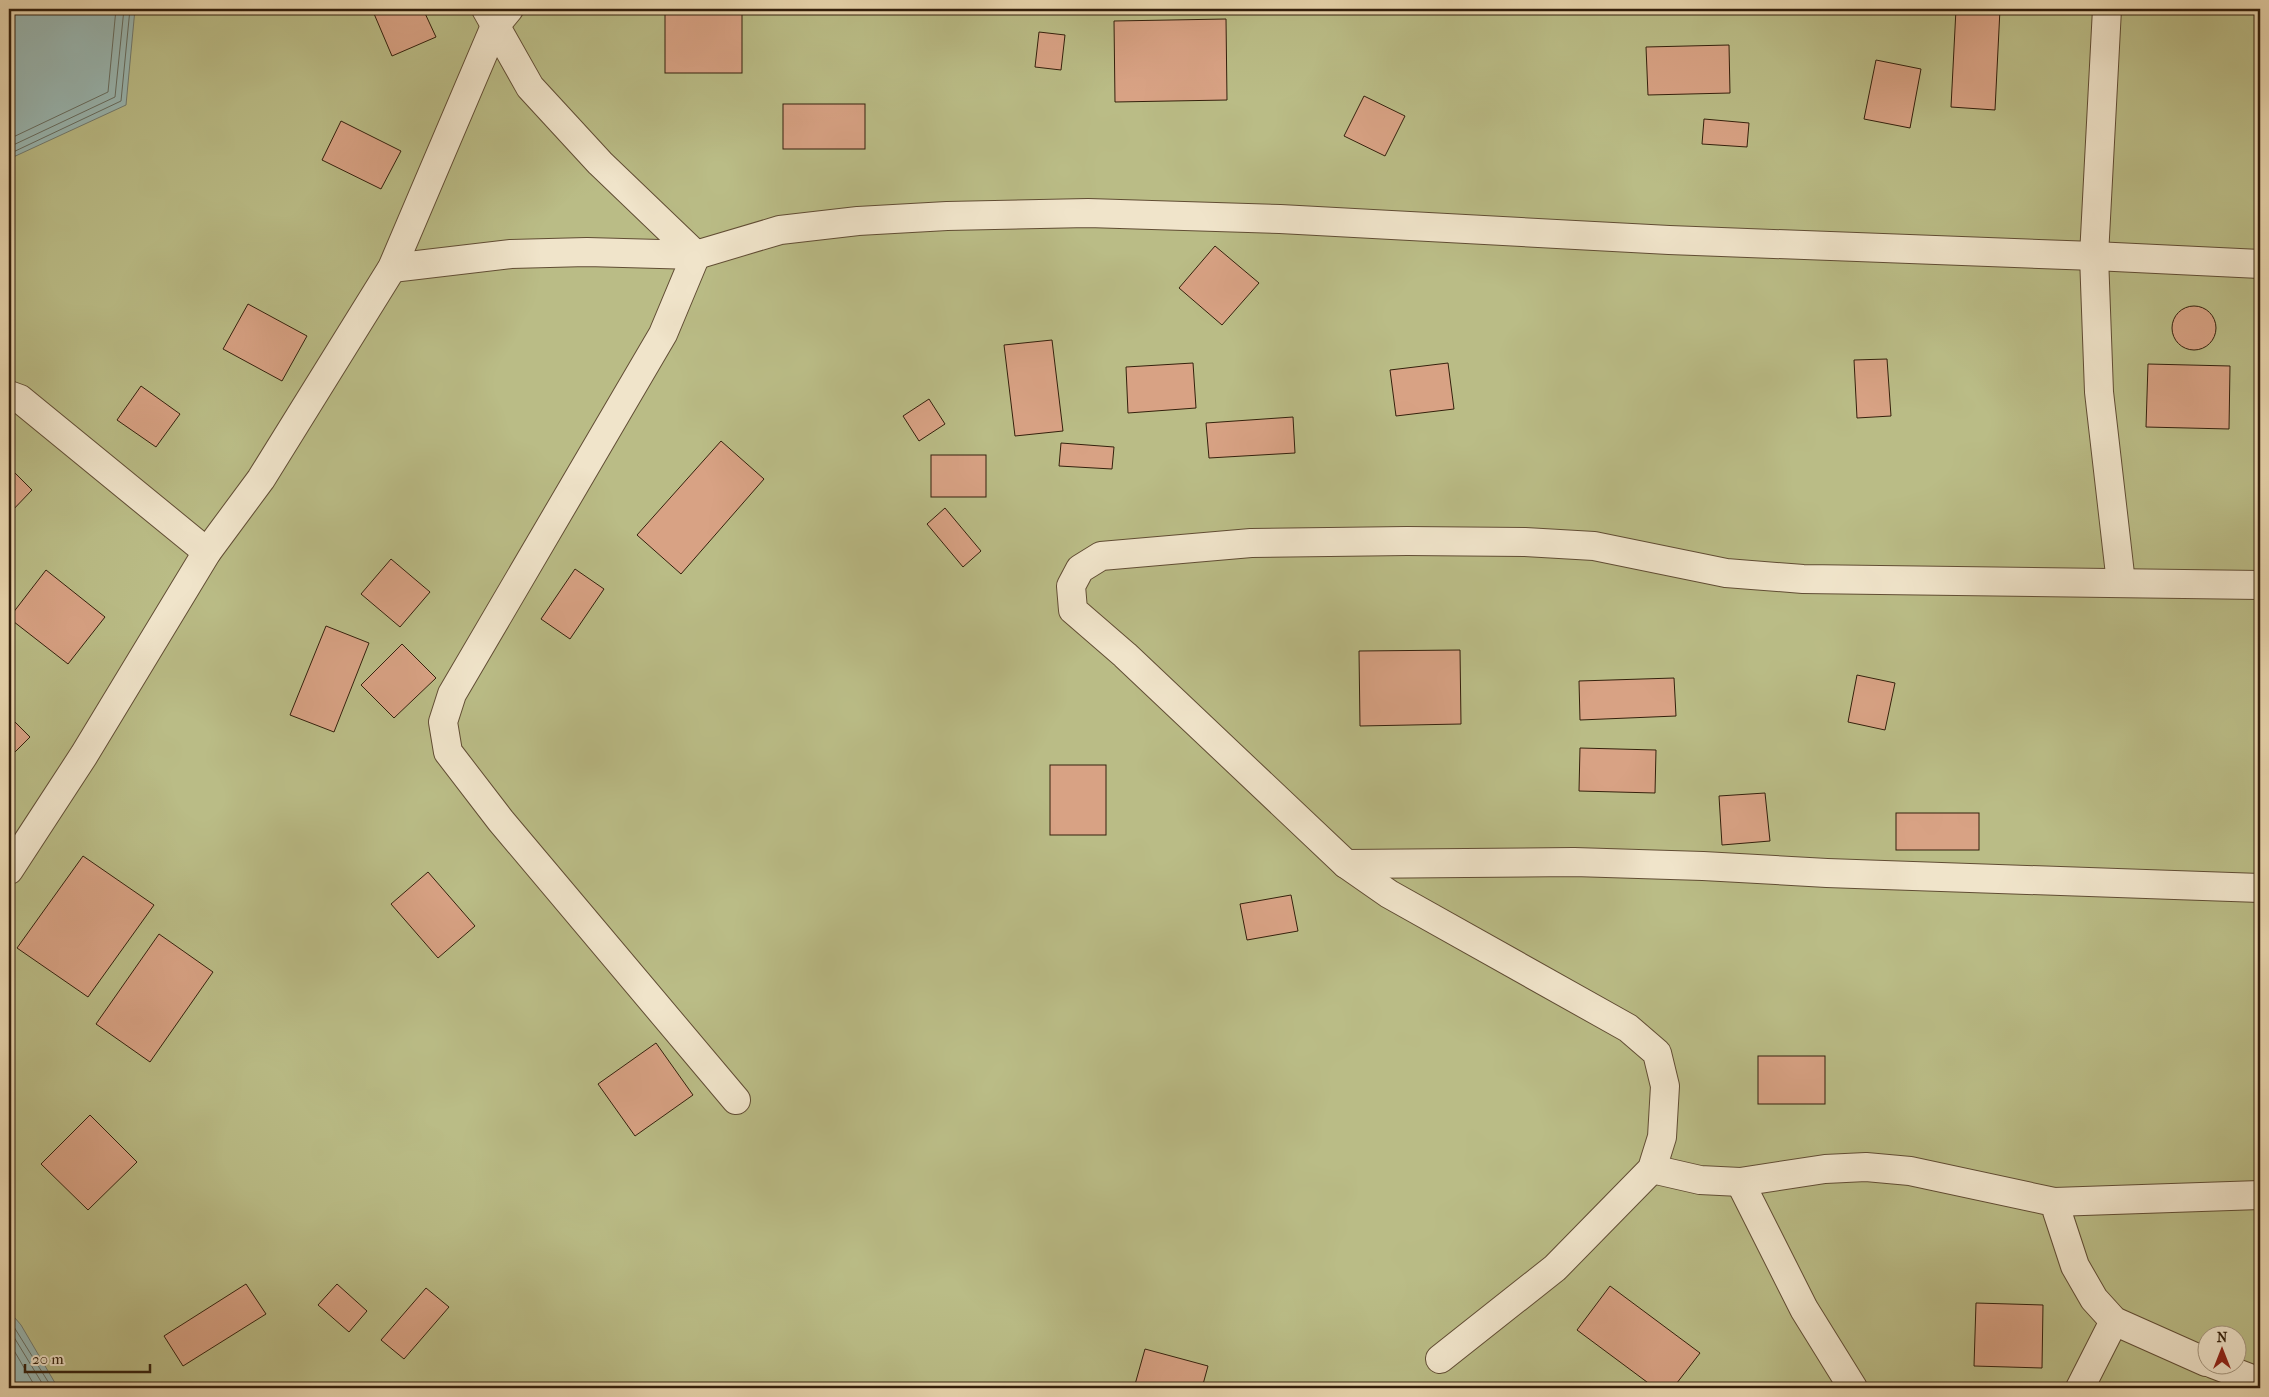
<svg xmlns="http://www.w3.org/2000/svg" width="2269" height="1397" font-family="'IM FELL French Canon',serif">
  <rect width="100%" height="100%" fill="#e8d5ad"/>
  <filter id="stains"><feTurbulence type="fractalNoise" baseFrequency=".004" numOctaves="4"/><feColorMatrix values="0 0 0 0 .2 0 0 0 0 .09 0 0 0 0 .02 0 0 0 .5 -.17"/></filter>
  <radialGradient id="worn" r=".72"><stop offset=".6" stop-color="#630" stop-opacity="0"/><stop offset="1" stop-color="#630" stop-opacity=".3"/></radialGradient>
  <!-- green -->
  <path fill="#babc86" stroke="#776e49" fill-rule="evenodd" d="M9 9H2260V1388H9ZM2206 1334H2236V1364H2206Z"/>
  <!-- water -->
  <g fill="#99b7b2" stroke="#717b70">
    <path d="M9 9H135L126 105 9 159Z"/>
    <path d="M9 1311 21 1325 58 1388H9Z"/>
  </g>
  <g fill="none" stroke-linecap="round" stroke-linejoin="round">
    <!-- shore -->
    <g stroke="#666c5f" stroke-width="1">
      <path d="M9 139 108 92 116 9"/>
      <path d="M9 147 115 97 124 9"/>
      <path d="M9 154 121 101 130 9"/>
      <path d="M9 1319 52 1388"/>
      <path d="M9 1329 45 1388"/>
      <path d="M9 1342 36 1388"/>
    </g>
  </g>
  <!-- building -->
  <g fill="#d8a284" stroke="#34200c">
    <path d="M372 9H423L436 37 392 56Z"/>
    <rect x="665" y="9" width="77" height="64"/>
    <path d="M1956 9H2000L1995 110 1951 107Z"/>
    <path d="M1226 19 1227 100 1115 102 1114 21Z"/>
    <path d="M1039 32 1065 35 1061 70 1035 67Z"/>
    <path d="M1729 45 1730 93 1648 95 1646 47Z"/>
    <path d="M1876 60 1921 69 1910 128 1864 119Z"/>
    <path d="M1364 96 1405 116 1385 156 1344 136Z"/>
    <rect x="783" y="104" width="82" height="45"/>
    <path d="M1704 119 1749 123 1747 147 1702 144Z"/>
    <path d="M341 121 401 151 381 189 322 160Z"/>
    <path d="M1215 246 1259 283 1222 325 1179 288Z"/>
    <path d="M248 304 307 336 282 381 223 349Z"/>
    <circle cx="2194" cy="328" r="22"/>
    <path d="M1052 340 1063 431 1015 436 1004 345Z"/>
    <path d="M1887 359 1891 416 1857 418 1854 360Z"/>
    <path d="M1193 363 1196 408 1128 413 1126 367Z"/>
    <path d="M1448 363 1454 409 1396 416 1390 370Z"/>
    <path d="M2148 364 2230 366 2229 429 2146 427Z"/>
    <path d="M141 386 180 414 156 447 117 420Z"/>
    <path d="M929 399 945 424 919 441 903 416Z"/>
    <path d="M1293 417 1295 453 1209 458 1206 423Z"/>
    <path d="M721 441 764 479 681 574 637 535Z"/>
    <path d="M1061 443 1114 447 1112 469 1059 466Z"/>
    <rect x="931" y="455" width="55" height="42"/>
    <path d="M9 467 32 490 9 514Z"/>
    <path d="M945 508 981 551 963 567 927 524Z"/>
    <path d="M391 559 430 592 400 627 361 594Z"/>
    <path d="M575 569 604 589 570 639 541 619Z"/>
    <path d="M46 570 105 617 68 664 9 618Z"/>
    <path d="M326 626 369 643 334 732 290 715Z"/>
    <path d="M402 644 436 678 394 718 361 685Z"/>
    <path d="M1460 650 1461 724 1360 726 1359 651Z"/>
    <path d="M1857 675 1895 683 1885 730 1848 722Z"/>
    <path d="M1674 678 1676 716 1580 720 1579 681Z"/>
    <path d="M9 716 30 737 9 758Z"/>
    <path d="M1580 748 1656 750 1655 793 1579 791Z"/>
    <rect x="1050" y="765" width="56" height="70"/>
    <path d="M1765 793 1770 841 1722 845 1719 796Z"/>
    <rect x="1896" y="813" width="83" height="37"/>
    <path d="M83 856 154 905 88 997 17 948Z"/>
    <path d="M428 872 475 926 438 958 391 904Z"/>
    <path d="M1291 895 1298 931 1247 940 1240 904Z"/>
    <path d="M159 934 213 972 150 1062 96 1024Z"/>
    <path d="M656 1043 693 1095 635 1136 598 1084Z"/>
    <rect x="1758" y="1056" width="67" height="48"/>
    <path d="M90 1115 137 1162 88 1210 41 1164Z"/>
    <path d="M246 1284 266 1314 183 1366 164 1336Z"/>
    <path d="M337 1284 367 1311 349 1332 318 1305Z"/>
    <path d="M1610 1286 1700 1353 1673 1388H1655L1577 1330Z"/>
    <path d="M426 1288 449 1307 404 1359 381 1340Z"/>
    <path d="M1976 1303 2043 1305 2042 1368 1974 1366Z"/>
    <path d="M1145 1349 1208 1366 1202 1388H1134Z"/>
  </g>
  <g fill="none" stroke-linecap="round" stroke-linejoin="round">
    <defs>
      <g id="minor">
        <path d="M486 9 530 87 600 163 696 255 663 334 452 694 443 722 448 752 501 821 736 1100"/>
        <path d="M2107 9 2094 256 2099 392 2121 583"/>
        <path d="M392 268 511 254 587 252 696 255 780 230 858 221 947 216 1088 213 1280 219 1669 240 2094 256 2260 264"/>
        <path d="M9 395 20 399 207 552"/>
        <path d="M1346 864 1574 862 1703 866 1827 873 2260 888"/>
        <path d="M9 870 84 755 207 552 261 479 392 268 495 26 509 9"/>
        <path d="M1652 1169 1700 1180 1740 1182 1825 1169 1866 1167 1910 1171 2054 1202 2075 1266 2094 1299 2114 1321 2206 1362"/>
        <path d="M1740 1182 1804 1309 1853 1388"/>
        <path d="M2054 1202 2260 1195"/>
        <path d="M1440 1359 1555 1268 1652 1169 1662 1137 1665 1086 1657 1053 1628 1028 1389 894 1346 864 1125 655 1073 610 1071 586 1080 569 1101 556 1251 543 1407 541 1525 542 1594 546 1726 573 1803 579 2260 585"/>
        <path d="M2213 1364 2260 1382"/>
        <path d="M2080 1388 2114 1321"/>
      </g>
    </defs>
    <!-- minor casing -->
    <use href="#minor" stroke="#614d34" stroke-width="30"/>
    <!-- minor -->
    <use href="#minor" stroke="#f0e4ca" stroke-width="28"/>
  </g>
  <!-- margin -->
  <rect width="2269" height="1397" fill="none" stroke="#e8d5ad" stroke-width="30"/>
  <rect x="10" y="10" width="2249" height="1377" fill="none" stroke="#34200c" stroke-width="2.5"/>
  <rect x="15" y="15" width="2239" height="1367" fill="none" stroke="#34200c"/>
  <!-- north arrow -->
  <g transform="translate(2222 1350)"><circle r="24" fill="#f0e4ca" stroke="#a5967e"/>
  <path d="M0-4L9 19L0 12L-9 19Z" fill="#8f2418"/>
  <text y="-8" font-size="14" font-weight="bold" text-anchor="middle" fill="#34200c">N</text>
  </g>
  <!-- scale -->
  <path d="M25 1364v8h125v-8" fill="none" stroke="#34200c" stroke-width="2.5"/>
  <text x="32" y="1364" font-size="15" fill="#34200c" stroke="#f0e4ca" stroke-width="4" paint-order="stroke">20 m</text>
  <rect width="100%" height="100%" filter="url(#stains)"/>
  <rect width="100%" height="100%" fill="url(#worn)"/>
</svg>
